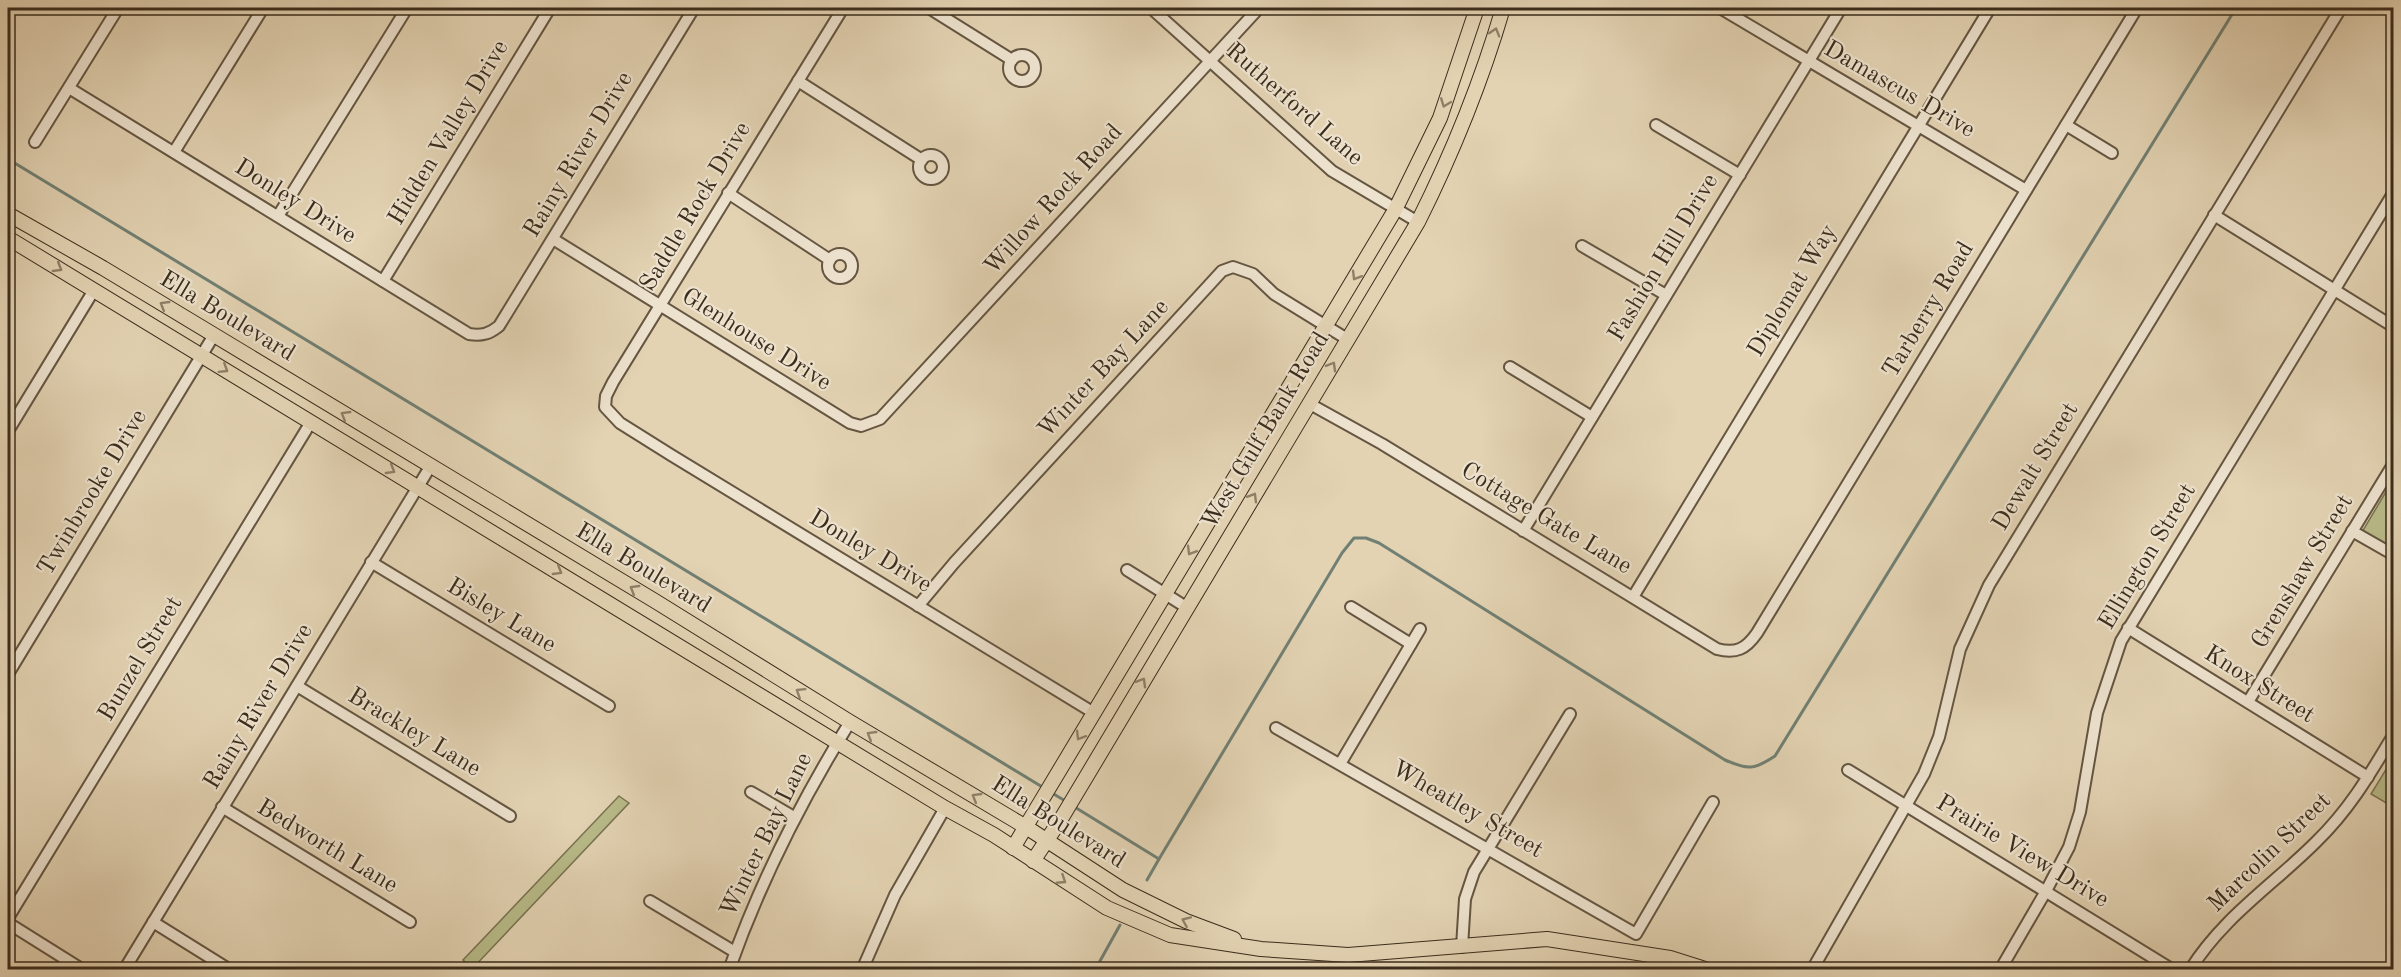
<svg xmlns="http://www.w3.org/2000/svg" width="2401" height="977" font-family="'Old Standard TT',serif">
  <rect width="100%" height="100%" fill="#e3d3b3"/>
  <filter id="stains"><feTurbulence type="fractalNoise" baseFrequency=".00333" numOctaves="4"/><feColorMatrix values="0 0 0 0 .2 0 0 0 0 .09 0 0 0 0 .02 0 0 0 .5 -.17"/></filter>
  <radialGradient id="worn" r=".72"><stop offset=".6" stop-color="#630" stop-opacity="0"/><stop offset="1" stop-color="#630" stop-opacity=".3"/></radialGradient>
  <!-- green -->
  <g fill="#b8bb89" stroke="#7a7452" stroke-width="1.5">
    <path d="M2393 480V551L2362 532Z"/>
    <path d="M2393 758V807L2371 794Z"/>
    <path d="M619 796 629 803 472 969 463 960Z"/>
  </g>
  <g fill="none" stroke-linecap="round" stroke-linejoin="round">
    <!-- stream -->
    <g stroke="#718074" stroke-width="3">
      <path d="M8 159 1044 788"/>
      <path d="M1052 793 1067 802"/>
      <path d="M1073 806 1159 859 1342 553 1354 538H1366L1379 543 1725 760C1748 770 1754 770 1775 756L2236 8"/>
      <path d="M1147 880 1159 859"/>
      <path d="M1095 970 1120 925"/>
    </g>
    <defs>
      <g id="minor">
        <path d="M843 8 613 382 606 396 605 407 620 423 671 455 1094 713"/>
        <path d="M929 8 1012 60"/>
        <path d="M1151 8 1332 171 1418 222"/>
        <path d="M1720 8 2026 190"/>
        <circle cx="1022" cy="68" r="13"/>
        <path d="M798 81 922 160"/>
        <path d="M69 88 469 334C482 336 489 334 499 326L694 8"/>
        <path d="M1656 125 1740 175"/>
        <path d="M2066 125 2112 153"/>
        <path d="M35 142 118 8"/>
        <path d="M174 152 263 8"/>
        <circle cx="931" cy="167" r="12"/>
        <path d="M728 193 830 260"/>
        <path d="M2214 215 2394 327"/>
        <path d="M278 216 407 8"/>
        <path d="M553 239 850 423 861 426 880 419 1259 8"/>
        <path d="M1582 246 1666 295"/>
        <circle cx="840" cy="266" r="12"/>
        <path d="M383 281 550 8"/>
        <path d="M1510 367 1592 417"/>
        <path d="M1310 404 1382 444 1717 649C1736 654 1746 649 1757 633L2137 8"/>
        <path d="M8 431 94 290"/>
        <path d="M1523 531 1841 8"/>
        <path d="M2352 531 2394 555"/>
        <path d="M371 562 609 706"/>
        <path d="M1127 570 1186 607"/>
        <path d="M1633 597 1990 8"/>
        <path d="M918 606 954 563 1222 271 1233 267 1253 274 1274 294 1347 339"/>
        <path d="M1351 607 1411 644"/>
        <path d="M2128 628 2368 777"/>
        <path d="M8 674 214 335"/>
        <path d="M297 686 510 816"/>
        <path d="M2248 702 2394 463"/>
        <path d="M1276 728 1636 934 1713 802"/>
        <path d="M1340 764 1420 629"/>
        <path d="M1848 770 2173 970"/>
        <path d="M751 792 794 817"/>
        <path d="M222 807 410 922"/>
        <path d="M650 901 735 952"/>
        <path d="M8 918 311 422"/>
        <path d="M153 922 230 970"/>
        <path d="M8 923 83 970"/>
        <path d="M1462 947 1465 899 1474 872 1570 714"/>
        <path d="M124 970 430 467"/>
        <path d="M729 970C760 882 801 801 850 722"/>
        <path d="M862 970 895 895 945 808"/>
        <path d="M1812 970 1924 774 1939 737 1960 649 1989 585 2341 8"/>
        <path d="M2000 970 2046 891 2069 847 2080 812 2097 713 2121 641 2394 192"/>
        <path d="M2190 970C2223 917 2273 885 2316 842 2350 809 2370 774 2394 734"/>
      </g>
      <g id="major">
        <path d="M8 214 103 268 655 601 850 722 1026 827 1123 890 1186 921 1234 939"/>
        <path d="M8 238 945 808 994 835 1107 908 1170 935 1261 949 1348 955 1547 939 1670 958 1708 970"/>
        <path d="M1013 848 1395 210 1440 118 1477 8"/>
        <path d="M1033 861 1061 819 1418 222C1453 152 1481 83 1503 8"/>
      </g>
    </defs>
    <!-- minor casing -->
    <use href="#minor" stroke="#655642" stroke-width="14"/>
    <!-- major casing -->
    <use href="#major" stroke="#3b2d1c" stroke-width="16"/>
    <!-- minor -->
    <use href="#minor" stroke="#ede2ce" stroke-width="10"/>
    <!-- major -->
    <use href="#major" stroke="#e3d3b3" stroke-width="14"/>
  </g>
  <!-- one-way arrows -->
  <defs><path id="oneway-chevron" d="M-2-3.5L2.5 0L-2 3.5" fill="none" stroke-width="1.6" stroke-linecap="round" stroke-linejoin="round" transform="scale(1.5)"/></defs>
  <g stroke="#8f8068">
    <use href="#oneway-chevron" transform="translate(1495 32) rotate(-73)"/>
    <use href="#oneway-chevron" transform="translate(1445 103) rotate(111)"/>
    <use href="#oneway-chevron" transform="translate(58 268) rotate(31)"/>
    <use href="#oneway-chevron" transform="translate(1356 276) rotate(121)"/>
    <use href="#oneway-chevron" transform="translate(164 305) rotate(-149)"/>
    <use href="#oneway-chevron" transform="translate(1332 366) rotate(-60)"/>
    <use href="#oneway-chevron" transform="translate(224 369) rotate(32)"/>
    <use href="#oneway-chevron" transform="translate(345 415) rotate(-149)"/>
    <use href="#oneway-chevron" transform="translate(391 470) rotate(31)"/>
    <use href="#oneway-chevron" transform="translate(1253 497) rotate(-59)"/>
    <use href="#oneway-chevron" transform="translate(1191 551) rotate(121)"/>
    <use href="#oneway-chevron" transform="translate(558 571) rotate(31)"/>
    <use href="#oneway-chevron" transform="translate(634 589) rotate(-149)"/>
    <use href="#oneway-chevron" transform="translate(1142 682) rotate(-60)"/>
    <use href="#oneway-chevron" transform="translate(800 692) rotate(-148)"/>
    <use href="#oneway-chevron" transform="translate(871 735) rotate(-149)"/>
    <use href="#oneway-chevron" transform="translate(1080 736) rotate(121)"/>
    <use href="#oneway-chevron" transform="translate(976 797) rotate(-149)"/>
    <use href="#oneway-chevron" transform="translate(1062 880) rotate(33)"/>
    <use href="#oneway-chevron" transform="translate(1186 921) rotate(-157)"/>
  </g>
  <g text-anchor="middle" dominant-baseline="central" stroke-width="4.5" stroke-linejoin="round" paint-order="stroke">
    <!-- street labels -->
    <g font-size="24" fill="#3b2d1c" stroke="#ede2ce">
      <text transform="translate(1899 90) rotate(30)">Damascus Drive</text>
      <text transform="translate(1294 105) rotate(41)">Rutherford Lane</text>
      <text transform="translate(449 133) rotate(-59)">Hidden Valley Drive</text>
      <text transform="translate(579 155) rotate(-59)">Rainy River Drive</text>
      <text transform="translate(1054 200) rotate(-48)">Willow Rock Road</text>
      <text transform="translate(295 202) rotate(32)">Donley Drive</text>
      <text transform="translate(696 207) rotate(-59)">Saddle Rock Drive</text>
      <text transform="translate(1664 258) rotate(-59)">Fashion Hill Drive</text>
      <text transform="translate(1793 291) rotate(-59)">Diplomat Way</text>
      <text transform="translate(1929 310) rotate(-59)">Tarberry Road</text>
      <text transform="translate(227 317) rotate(31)">Ella Boulevard</text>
      <text transform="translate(756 340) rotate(32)">Glenhouse Drive</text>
      <text transform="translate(1104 369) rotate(-47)">Winter Bay Lane</text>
      <text transform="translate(1266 431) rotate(-59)">West Gulf Bank Road</text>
      <text transform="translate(2036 467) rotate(-59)">Dewalt Street</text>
      <text transform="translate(93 493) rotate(-59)">Twinbrooke Drive</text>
      <text transform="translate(1546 519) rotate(31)">Cottage Gate Lane</text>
      <text transform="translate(870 552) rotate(31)">Donley Drive</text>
      <text transform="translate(2148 557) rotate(-59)">Ellington Street</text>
      <text transform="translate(643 569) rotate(31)">Ella Boulevard</text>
      <text transform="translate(2303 572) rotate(-59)">Grenshaw Street</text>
      <text transform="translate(501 616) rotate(31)">Bisley Lane</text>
      <text transform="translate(141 659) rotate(-59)">Bunzel Street</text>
      <text transform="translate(2259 685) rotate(32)">Knox Street</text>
      <text transform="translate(259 707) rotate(-59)">Rainy River Drive</text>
      <text transform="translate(414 733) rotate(31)">Brackley Lane</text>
      <text transform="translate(1467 810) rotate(30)">Wheatley Street</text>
      <text transform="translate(1058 823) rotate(32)">Ella Boulevard</text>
      <text transform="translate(767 835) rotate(-64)">Winter Bay Lane</text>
      <text transform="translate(327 847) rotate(31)">Bedworth Lane</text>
      <text transform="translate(2022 852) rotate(31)">Prairie View Drive</text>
      <text transform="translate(2270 853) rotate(-44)">Marcolin Street</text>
    </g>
  </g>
  <!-- margin -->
  <rect width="2401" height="977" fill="none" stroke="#e3d3b3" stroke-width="30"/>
  <rect x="9" y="9" width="2383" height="959" fill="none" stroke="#3b2d1c" stroke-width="3"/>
  <rect x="15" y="15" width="2371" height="947" fill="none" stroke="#3b2d1c" stroke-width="1.5"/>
  <rect width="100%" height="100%" filter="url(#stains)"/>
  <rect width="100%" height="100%" fill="url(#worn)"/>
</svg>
